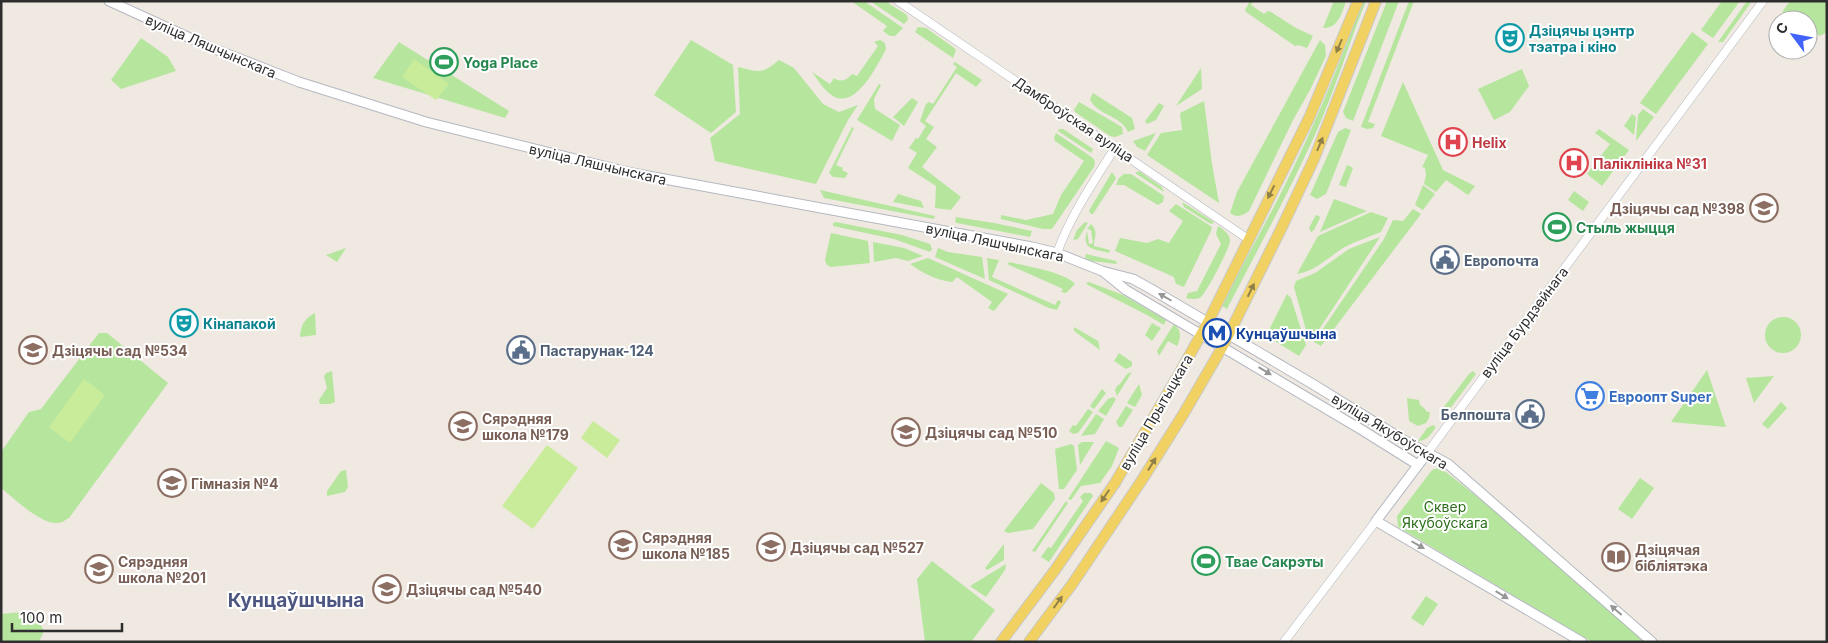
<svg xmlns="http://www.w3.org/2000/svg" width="1828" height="643" font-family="Inter,sans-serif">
  <rect width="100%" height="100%" fill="#efe9e1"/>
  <!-- green -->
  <g fill="#b6e59e">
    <path d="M851 1H864L903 28 895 36H890L883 31 887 26Z"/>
    <path d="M870 1H885L907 15 908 20 904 24Z"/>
    <path d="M1250 1H1253L1251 5 1264 14 1268 11 1271 12 1296 28 1313 36 1307 48 1298 45 1295 46 1246 12 1245 10Z"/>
    <path d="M1334 1H1346C1342 13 1338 29 1323 28Z"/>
    <path d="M1362 1H1366C1348 46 1334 93 1314 137 1288 194 1258 249 1229 305L1227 309 1222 306 1225 298C1249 253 1275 207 1297 160 1322 108 1343 55 1362 1Z"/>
    <path d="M1387 1H1399L1353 121 1346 118 1343 112Z"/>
    <path d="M1409 1H1414L1368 122 1375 124 1373 128 1367 129 1361 127Z"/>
    <path d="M1722 1H1740L1713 38 1701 30Z"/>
    <path d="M1747 1H1752L1723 42H1718Z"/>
    <path d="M1790 1H1827V32L1820 36 1808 28V20H1795L1782 12Z"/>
    <path d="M918 27 926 28 953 47 956 50 953 58 915 32Z"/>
    <path d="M1692 32 1708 44 1656 114 1640 103Z"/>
    <path d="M141 38 168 57 176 71 121 89 111 80Z"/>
    <path d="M691 40 733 65 736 112 711 133 654 95Z"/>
    <path d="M880 40 885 43 886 49C878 64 856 110 833 96 824 91 818 80 812 72L830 84 834 78C841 83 847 80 852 74L857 76 878 46 874 42Z"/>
    <path d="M1320 40 1325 45 1326 56 1310 90 1293 120 1249 211C1242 216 1237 218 1230 213L1237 192Z"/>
    <path d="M399 42 509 111 505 118 373 78Z"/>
    <path d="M779 60 794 68 823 104 839 112 858 105 848 120 816 184 715 161 710 138 740 114 738 67C760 72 761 75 779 60Z"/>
    <path d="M955 62 982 80 976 87 956 73 925 121 934 127 926 139 937 147 922 167 961 197 951 210 935 208 936 186 908 168 917 153 909 148 916 138 918 139 926 126 920 121 926 104 929 102 933 104 957 67 953 64Z"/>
    <path d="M1201 68 1202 89 1176 106Z"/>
    <path d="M1522 69 1529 86 1510 112 1494 120 1478 89Z"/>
    <path d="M1403 82 1443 170 1475 186 1468 195 1446 180 1436 192 1424 184 1426 175 1425 168 1422 167 1428 155 1381 136Z"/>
    <path d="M879 84 881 85 874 99 875 109 900 125 892 141 857 120Z"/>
    <path d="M1093 93 1132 118 1135 129 1128 132C1120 114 1097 116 1090 99Z"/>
    <path d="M912 98 918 102 904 126 893 117Z"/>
    <path d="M1204 101 1212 164 1219 203 1147 155 1161 133 1182 130 1180 113Z"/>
    <path d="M1079 102 1122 127 1123 134 1115 137 1110 136 1075 112 1074 110Z"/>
    <path d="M1159 103 1164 106 1156 120 1147 124 1145 121Z"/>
    <path d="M1643 109 1654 117 1636 141 1638 115Z"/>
    <path d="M1632 114 1636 117 1634 135 1624 126Z"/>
    <path d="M852 127 854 128 836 165 843 168 842 170 848 173 845 178 833 177 829 173Z"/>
    <path d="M1345 128 1351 130 1326 194 1317 199 1310 195 1338 132Z"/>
    <path d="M1059 129H1063L1093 149 1091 153 1058 131Z"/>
    <path d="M1599 129 1629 150 1602 186 1587 174 1610 144 1595 133Z"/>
    <path d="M1056 133 1093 158 1095 162 1094 167 1052 229H1043L1001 219V215L1026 220 1053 214 1061 195 1084 161 1055 141 1054 138Z"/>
    <path d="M1156 133 1145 151 1137 147 1133 141Z"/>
    <path d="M1347 165 1353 168 1346 187 1339 185Z"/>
    <path d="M1139 171 1162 187 1164 192 1135 173Z"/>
    <path d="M1112 172 1116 178 1115 180 1093 214H1091L1089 211 1090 209Z"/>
    <path d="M1124 174H1131L1164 196 1163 202 1158 205 1124 185H1116L1119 178Z"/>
    <path d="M1423 185 1435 194 1423 210 1415 205Z"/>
    <path d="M820 190 935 216 934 219 824 198Z"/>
    <path d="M1574 191 1589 202 1583 211 1568 200Z"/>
    <path d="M898 194 921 201 924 208 893 202Z"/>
    <path d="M1334 199 1367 211 1320 232Z"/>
    <path d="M1182 202 1214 222 1212 224 1209 223 1184 207Z"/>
    <path d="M1176 204 1212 227 1211 231 1184 287 1176 284 1174 277 1115 251 1120 238 1147 243 1158 239 1169 243 1183 221 1169 211Z"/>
    <path d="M1413 209 1421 214 1321 346 1314 342 1384 239 1393 220 1403 221Z"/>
    <path d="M1371 212 1388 218 1381 232C1369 237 1356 241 1345 247 1329 256 1317 271 1297 274L1318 236Z"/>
    <path d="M1316 215 1319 216 1320 218 1314 230 1311 232 1309 228Z"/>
    <path d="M956 217 994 223 1032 231 1030 237 957 223 955 222Z"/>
    <path d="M836 222 902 235 930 244 932 249 930 252 894 239 833 226V223Z"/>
    <path d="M1085 222 1088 223 1078 239 1073 240 1077 230Z"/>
    <path d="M1091 224C1099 232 1094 237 1094 246L1110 250 1109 253C1095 249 1081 250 1087 231L1089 244 1093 243 1091 230 1087 229Z"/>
    <path d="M1218 226C1224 230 1230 234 1230 241 1230 248 1206 293 1201 297 1196 300 1191 299 1186 298L1188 293 1197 291 1221 244 1216 234Z"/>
    <path d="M831 233 868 241 870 263 831 267 827 265 825 260Z"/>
    <path d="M1380 237 1314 337 1311 339 1308 337 1294 287 1296 281 1315 273 1349 249Z"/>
    <path d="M873 242 904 248 923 256 908 261 896 258 874 262Z"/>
    <path d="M346 248 337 262 326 255Z"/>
    <path d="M938 248 948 252 982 257 985 279 935 257Z"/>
    <path d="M1086 254 1116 261 1117 264 1091 261 1085 258Z"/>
    <path d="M928 258 1008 294 994 311 988 308 992 302 957 277 952 282C936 280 924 274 910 264Z"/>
    <path d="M987 258 999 260 992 277 1055 305 1058 300 1061 302 1057 310 1049 308 989 280Z"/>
    <path d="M1010 262C1025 266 1065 272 1075 284L1066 293 1061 292 1063 289 1007 264Z"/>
    <path d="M1089 282 1123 295 1166 320 1164 325 1147 315 1088 285 1086 283Z"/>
    <path d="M1287 294 1291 298 1306 345 1299 356 1267 336V334Z"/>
    <path d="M315 313 316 335 300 337C301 325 304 319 315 313Z"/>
    <circle cx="1783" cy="335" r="18"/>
    <path d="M1152 323 1161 328 1152 341 1145 335Z"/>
    <path d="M1174 324C1182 331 1181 338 1177 346L1168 341 1159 356 1157 351Z"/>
    <path d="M1074 327 1098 341 1100 350 1074 331Z"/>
    <path d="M99 333H107L168 383 69 518C65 520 62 523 58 523 41 525 14 498 1 488V452L29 412 41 409Z"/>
    <path d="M1119 353 1132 362V366L1126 369 1114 361Z"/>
    <path d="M1707 370 1726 427 1671 422Z"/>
    <path d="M332 371 335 402 330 404H320L319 400 327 388 324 376 326 373Z"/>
    <path d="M1473 371 1476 374 1443 418 1440 412 1469 374Z"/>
    <path d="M1132 372 1117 396 1115 390 1117 386C1124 383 1123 374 1132 372Z"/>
    <path d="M1774 376 1754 403 1746 378Z"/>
    <path d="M1139 384 1142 395 1135 407 1127 403Z"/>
    <path d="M1102 389 1106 393 1094 409 1090 406Z"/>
    <path d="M1113 397 1116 399 1106 416 1098 411 1108 399Z"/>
    <path d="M1407 398 1419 400 1420 405 1424 408 1427 412H1430L1429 418 1426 423 1418 426 1409 421Z"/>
    <path d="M1781 402 1787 408 1768 429 1762 424Z"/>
    <path d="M1126 406 1133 410 1122 427H1119L1116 422Z"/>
    <path d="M1088 409 1093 412 1078 433 1073 434 1069 431 1073 425 1076 426Z"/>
    <path d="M1096 414 1104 419 1095 434 1081 436Z"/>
    <path d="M1433 425 1436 427C1431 434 1427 441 1418 441L1427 428Z"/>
    <path d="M1106 441 1119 448 1112 466 1100 483 1081 486 1071 500 1068 499Z"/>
    <path d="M1082 442H1094L1080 465 1078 445Z"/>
    <path d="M1071 444 1074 446 1077 470 1064 489H1059L1055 449Z"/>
    <path d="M1437 468 1446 472 1485 503 1508 518 1648 642H1592L1398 527 1397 516 1432 470Z"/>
    <path d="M346 470 348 487 345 492 327 496V491L341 471Z"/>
    <path d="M1640 478 1654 488 1632 519 1618 509Z"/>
    <path d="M1041 483 1054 493 1055 499 1033 529 1008 533 1004 531Z"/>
    <path d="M1084 493H1091L1093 496 1049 562 1041 557 1048 547 1051 548 1083 501 1080 497Z"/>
    <path d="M1066 501 1068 503 1035 552 1032 551Z"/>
    <path d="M1004 544V560L987 570 985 568Z"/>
    <path d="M932 561 995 610 971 642H925L917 579Z"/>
    <path d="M1006 564 1005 570 986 597 970 586Z"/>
    <path d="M1426 596 1438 604 1423 626 1411 618Z"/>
    <path d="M33 611 44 631 39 642H1V614Z"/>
  </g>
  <!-- pitch -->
  <g fill="#c9ec9a">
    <path d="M414 59 449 84 436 100 402 77Z"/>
    <path d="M84 379 105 395 70 443 49 427Z"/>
    <path d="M593 421 620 440 607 458 581 438Z"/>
    <path d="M547 445 578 468 533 529 502 506Z"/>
  </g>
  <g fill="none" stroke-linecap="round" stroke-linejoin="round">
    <defs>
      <g id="tertiary">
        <path d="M898 1 1248 239"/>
        <path d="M1057 253C1070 216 1094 181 1115 148"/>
        <path d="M1428 452 1763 1"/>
        <path d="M1284 642 1376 521"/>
      </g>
      <g id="secondary">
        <path d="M109 1 212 48 299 82 426 122 632 173 1032 247 1057 253 1102 271 1133 279 1151 289 1311 383 1402 439 1448 464 1652 642"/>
        <path d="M1105 273 1126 290 1362 430 1418 465"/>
        <path d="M1428 452 1376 521 1582 642"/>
      </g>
      <g id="primary">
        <path d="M1001 642 1055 570 1115 483 1179 374 1208 322 1309 118 1358 1"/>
        <path d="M1029 642 1073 583 1142 480 1184 413 1223 346 1281 229 1314 159 1376 1"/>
      </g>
    </defs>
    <!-- tertiary casing -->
    <use href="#tertiary" stroke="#b4b7c1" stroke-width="9"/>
    <!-- secondary casing -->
    <use href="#secondary" stroke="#b4b7c1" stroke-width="11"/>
    <!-- primary casing -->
    <use href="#primary" stroke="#c9c9c9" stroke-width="12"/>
    <!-- tertiary -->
    <use href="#tertiary" stroke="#fff" stroke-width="8"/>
    <!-- secondary -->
    <use href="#secondary" stroke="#fff" stroke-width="9"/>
    <!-- primary -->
    <use href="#primary" stroke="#f2d163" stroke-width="10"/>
  </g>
  <!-- one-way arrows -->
  <defs><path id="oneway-solid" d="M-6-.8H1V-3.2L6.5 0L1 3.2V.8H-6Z" transform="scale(1.25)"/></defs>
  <g fill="#908048">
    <use href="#oneway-solid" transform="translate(1339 46) rotate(113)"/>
    <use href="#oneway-solid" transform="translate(1320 144) rotate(-67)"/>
    <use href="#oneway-solid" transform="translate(1271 192) rotate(117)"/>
    <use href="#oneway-solid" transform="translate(1251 290) rotate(-64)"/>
    <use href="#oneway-solid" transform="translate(1152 464) rotate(-58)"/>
    <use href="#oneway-solid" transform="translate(1105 496) rotate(124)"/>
    <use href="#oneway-solid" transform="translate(1058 602) rotate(-54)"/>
  </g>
  <g fill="#969696">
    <use href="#oneway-solid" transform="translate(1165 297) rotate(-150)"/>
    <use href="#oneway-solid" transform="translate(1265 371) rotate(31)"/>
    <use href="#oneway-solid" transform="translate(1418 545) rotate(30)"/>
    <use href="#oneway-solid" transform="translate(1502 595) rotate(31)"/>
    <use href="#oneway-solid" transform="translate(1616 610) rotate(-139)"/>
  </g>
  <!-- icons -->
  <defs>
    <symbol id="theatre-ring" viewBox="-11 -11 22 22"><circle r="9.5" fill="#fff" stroke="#0f9aa8" stroke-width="1.5"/><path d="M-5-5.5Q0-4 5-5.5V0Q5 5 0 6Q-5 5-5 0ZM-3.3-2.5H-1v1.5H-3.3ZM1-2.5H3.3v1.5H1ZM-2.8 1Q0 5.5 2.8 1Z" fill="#0f9aa8"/></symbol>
    <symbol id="stadium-ring" viewBox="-11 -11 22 22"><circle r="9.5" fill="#fff" stroke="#2e9e5b" stroke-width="1.5"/><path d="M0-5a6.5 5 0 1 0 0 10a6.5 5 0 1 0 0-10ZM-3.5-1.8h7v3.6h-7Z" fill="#2e9e5b"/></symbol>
    <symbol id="hospital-ring" viewBox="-11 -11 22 22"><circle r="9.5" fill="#fff" stroke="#e0444e" stroke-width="1.5"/><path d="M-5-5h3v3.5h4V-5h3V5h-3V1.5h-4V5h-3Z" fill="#e0444e"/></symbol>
    <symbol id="school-ring" viewBox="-11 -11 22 22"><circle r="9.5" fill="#fff" stroke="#8d6e63" stroke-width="1.5"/><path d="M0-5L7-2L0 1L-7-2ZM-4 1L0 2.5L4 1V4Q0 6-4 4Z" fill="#8d6e63"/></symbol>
    <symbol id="civic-ring" viewBox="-11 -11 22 22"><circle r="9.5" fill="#fff" stroke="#5c6f8a" stroke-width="1.5"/><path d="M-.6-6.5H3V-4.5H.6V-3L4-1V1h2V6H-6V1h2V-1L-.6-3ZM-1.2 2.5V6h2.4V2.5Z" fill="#5c6f8a"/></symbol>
    <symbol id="metro-ring" viewBox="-11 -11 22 22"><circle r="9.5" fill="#fff" stroke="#1a4fb4" stroke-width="1.5"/><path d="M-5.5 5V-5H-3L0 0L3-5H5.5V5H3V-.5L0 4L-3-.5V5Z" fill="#1a4fb4"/></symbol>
    <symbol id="supermarket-ring" viewBox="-11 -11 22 22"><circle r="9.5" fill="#fff" stroke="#3f7fe0" stroke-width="1.5"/><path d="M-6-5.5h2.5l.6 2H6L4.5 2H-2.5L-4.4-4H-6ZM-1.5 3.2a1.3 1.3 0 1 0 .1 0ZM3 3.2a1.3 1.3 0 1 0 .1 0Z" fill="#3f7fe0"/></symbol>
    <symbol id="library-ring" viewBox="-11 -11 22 22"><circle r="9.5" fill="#fff" stroke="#8d6e63" stroke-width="1.5"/><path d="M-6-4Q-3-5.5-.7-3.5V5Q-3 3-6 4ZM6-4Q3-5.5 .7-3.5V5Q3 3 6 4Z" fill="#8d6e63"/></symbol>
  </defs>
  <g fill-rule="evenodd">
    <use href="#theatre-ring" x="1494" y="22" width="32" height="32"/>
    <use href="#stadium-ring" x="428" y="46" width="32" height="32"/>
    <use href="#hospital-ring" x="1437" y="126" width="32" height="32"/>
    <use href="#hospital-ring" x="1558" y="147" width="32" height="32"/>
    <use href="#school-ring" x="1748" y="192" width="32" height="32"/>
    <use href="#stadium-ring" x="1541" y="211" width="32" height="32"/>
    <use href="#civic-ring" x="1429" y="244" width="32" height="32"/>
    <use href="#theatre-ring" x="168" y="307" width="32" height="32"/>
    <use href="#metro-ring" x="1201" y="317" width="32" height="32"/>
    <use href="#school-ring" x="17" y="334" width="32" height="32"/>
    <use href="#civic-ring" x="505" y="334" width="32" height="32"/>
    <use href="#supermarket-ring" x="1574" y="380" width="32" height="32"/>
    <use href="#civic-ring" x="1514" y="398" width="32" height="32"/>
    <use href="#school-ring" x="447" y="410" width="32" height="32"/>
    <use href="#school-ring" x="890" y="416" width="32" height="32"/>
    <use href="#school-ring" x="156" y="467" width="32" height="32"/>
    <use href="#school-ring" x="607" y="529" width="32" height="32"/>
    <use href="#school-ring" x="755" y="531" width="32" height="32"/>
    <use href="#library-ring" x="1600" y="541" width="32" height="32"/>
    <use href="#stadium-ring" x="1190" y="545" width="32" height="32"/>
    <use href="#school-ring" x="83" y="553" width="32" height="32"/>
    <use href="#school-ring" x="371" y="573" width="32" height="32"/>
  </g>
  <g text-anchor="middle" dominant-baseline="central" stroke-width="4" stroke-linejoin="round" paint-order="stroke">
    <!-- culture labels -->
    <g font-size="14" font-weight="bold" fill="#0d838f" stroke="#fff" text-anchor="start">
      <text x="1529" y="30">Дзіцячы цэнтр<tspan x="1529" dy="16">тэатра і кіно</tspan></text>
      <text x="203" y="323">Кінапакой</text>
    </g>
    <!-- street labels -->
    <g font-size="14" fill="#2e2e2e" stroke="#fff">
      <text transform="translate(211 46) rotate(23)">вуліца Ляшчынскага</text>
      <text transform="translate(1074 119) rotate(34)">Дамброўская вуліца</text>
      <text transform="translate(598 164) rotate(13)">вуліца Ляшчынскага</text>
      <text transform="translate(995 242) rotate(12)">вуліца Ляшчынскага</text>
      <text transform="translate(1524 322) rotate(-53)">вуліца Бурдзейнага</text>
      <text transform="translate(1156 412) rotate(-60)">вуліца Прытыцкага</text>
      <text transform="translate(1390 431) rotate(31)">вуліца Якубоўскага</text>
    </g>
    <!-- leisure labels -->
    <g font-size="14" font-weight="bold" fill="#27864d" stroke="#fff" text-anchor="start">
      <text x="463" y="62">Yoga Place</text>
      <text x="1576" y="227">Стыль жыцця</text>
      <text x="1225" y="561">Твае Сакрэты</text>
    </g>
    <!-- health labels -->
    <g font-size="14" font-weight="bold" fill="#be3a42" stroke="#fff" text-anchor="start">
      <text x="1472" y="142">Helix</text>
      <text x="1593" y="163">Паліклініка №31</text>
    </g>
    <!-- education labels -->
    <g font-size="14" font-weight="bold" fill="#785e54" stroke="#fff" text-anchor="start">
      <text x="1745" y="208" text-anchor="end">Дзіцячы сад №398</text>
      <text x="52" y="350">Дзіцячы сад №534</text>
      <text x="482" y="418">Сярэдняя<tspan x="482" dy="16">школа №179</tspan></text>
      <text x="925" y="432">Дзіцячы сад №510</text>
      <text x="191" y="483">Гімназія №4</text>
      <text x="642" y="537">Сярэдняя<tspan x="642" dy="16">школа №185</tspan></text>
      <text x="790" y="547">Дзіцячы сад №527</text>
      <text x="1635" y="549">Дзіцячая<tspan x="1635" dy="16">бібліятэка</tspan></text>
      <text x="118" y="561">Сярэдняя<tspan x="118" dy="16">школа №201</tspan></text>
      <text x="406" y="589">Дзіцячы сад №540</text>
    </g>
    <!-- service labels -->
    <g font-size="14" font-weight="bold" fill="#4e5e75" stroke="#fff" text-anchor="start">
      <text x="1464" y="260">Европочта</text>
      <text x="540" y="350">Пастарунак-124</text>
      <text x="1511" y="414" text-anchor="end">Белпошта</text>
    </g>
    <!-- transit labels -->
    <g font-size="14" font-weight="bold" fill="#164399" stroke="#fff" text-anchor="start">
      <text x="1236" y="333">Кунцаўшчына</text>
    </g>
    <!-- shop labels -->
    <g font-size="14" font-weight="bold" fill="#366cbe" stroke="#fff" text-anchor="start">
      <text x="1609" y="396">Евроопт Super</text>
    </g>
    <!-- park labels -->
    <g font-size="14" fill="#2c6e1b" stroke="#fff">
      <text x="1445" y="506">Сквер<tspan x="1445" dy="16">Якубоўскага</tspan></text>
    </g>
    <!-- district labels -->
    <g font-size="19" font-weight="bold" fill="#4d5680" stroke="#fff">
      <text x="296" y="600">Кунцаўшчына</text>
    </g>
  </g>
  <!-- border -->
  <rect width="1828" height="643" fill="none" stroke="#2e2e2e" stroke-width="5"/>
  <!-- north arrow -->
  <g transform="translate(1793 35) rotate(302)"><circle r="24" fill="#ffffff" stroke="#ababab"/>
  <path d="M0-4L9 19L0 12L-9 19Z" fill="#4264fb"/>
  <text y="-8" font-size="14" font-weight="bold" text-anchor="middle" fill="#2e2e2e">С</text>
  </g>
  <!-- scale -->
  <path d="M12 623v8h110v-8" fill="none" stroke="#2e2e2e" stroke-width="2.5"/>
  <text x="20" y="623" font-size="15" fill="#2e2e2e" stroke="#ffffff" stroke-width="4" paint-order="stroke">100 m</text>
</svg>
